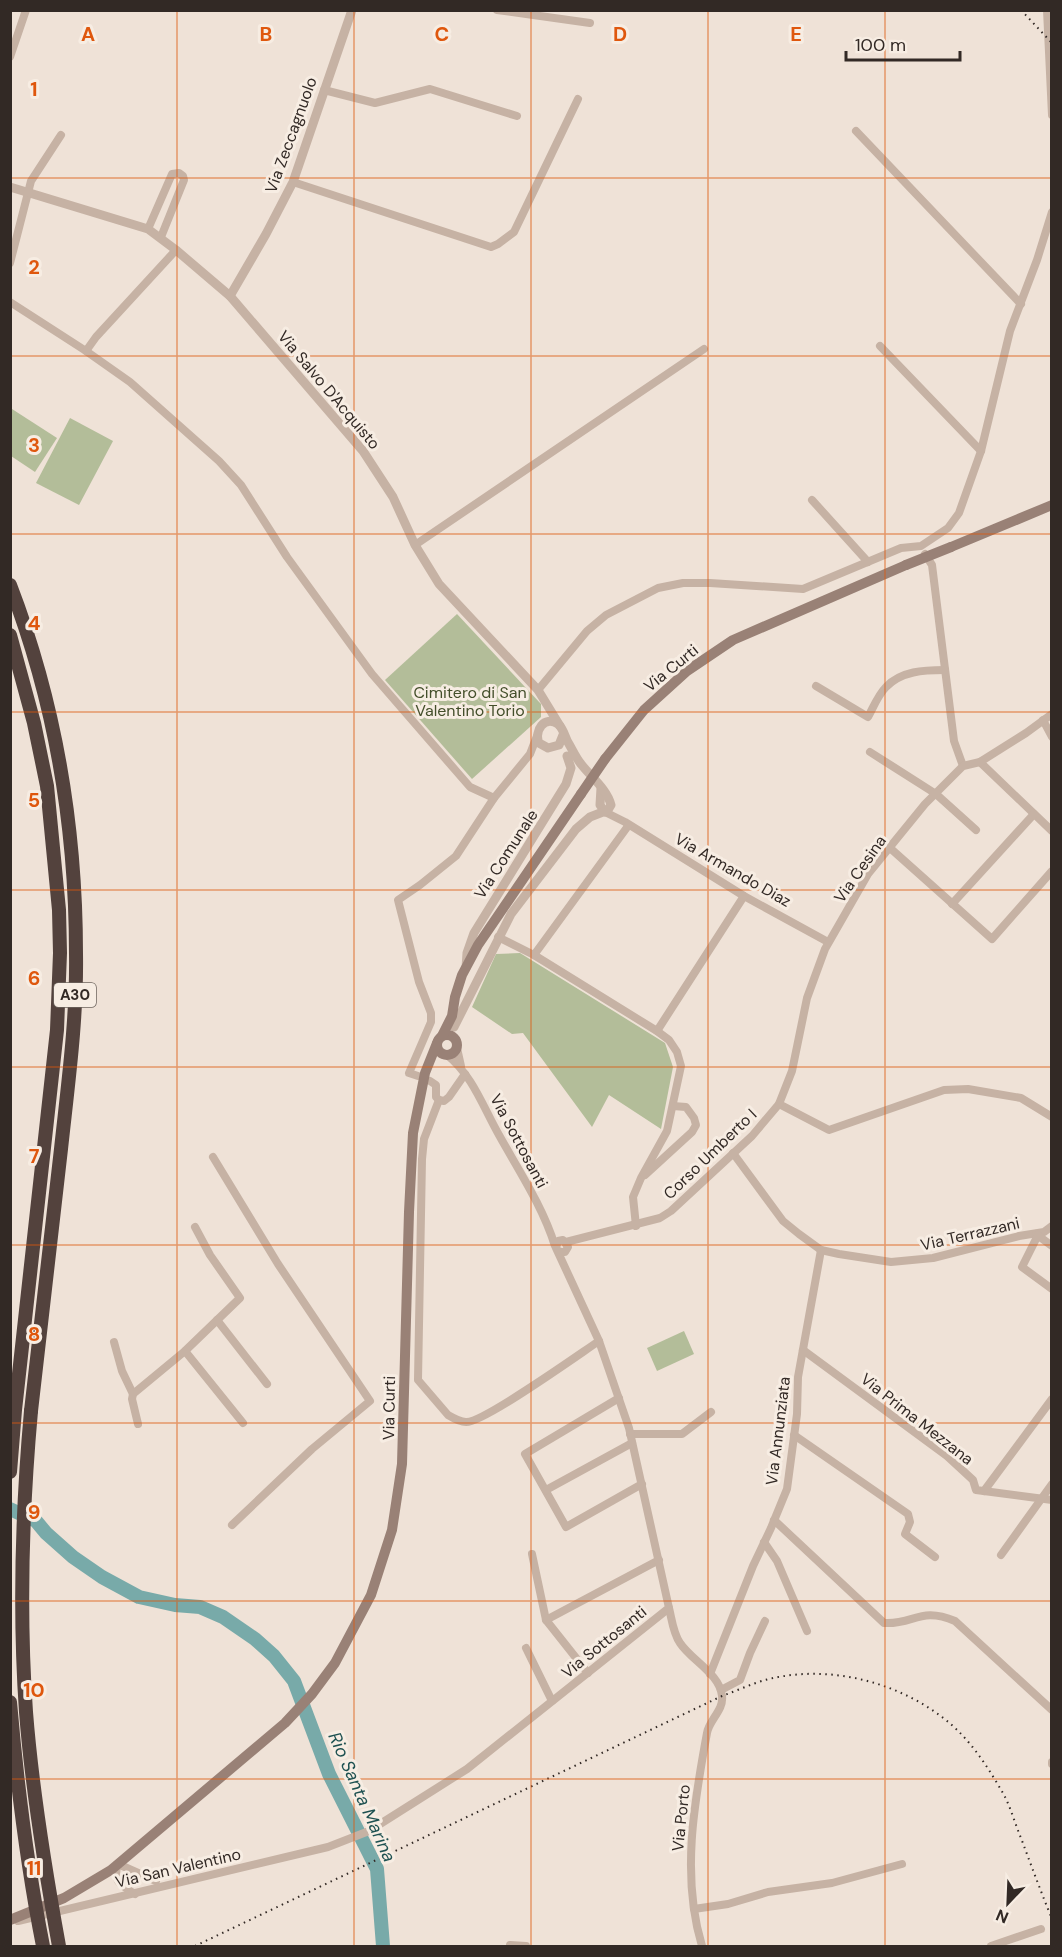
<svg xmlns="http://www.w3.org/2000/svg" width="1062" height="1957" font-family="'DM Sans',sans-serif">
  <rect width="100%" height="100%" fill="#efe2d7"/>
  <!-- green -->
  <g fill="#b3bd99">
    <path d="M12 409 57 438 35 472 11 456Z"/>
    <path d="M70 418 113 441 79 505 36 483Z"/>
    <path d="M457 614 541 704V717L472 779 385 680Z"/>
    <path d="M520 953 665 1043 673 1067 661 1129 609 1095 592 1127 523 1033 512 1034 472 1007 496 954Z"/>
    <path d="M684 1331 694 1354 657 1371 647 1348Z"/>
  </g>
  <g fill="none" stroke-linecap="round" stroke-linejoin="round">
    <!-- river -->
    <path stroke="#78aaa9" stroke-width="14" d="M10 1509 36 1521 46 1533 73 1557 102 1577 139 1597 175 1605 200 1607 223 1617 255 1639 274 1656 294 1681 329 1774 377 1869 383 1946"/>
    <!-- minor -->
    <g stroke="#c6b2a4" stroke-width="8">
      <path d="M497 10 590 23"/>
      <path d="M1047 10 1052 115"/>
      <path d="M10 57 26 10"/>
      <path d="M324 90 375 103 430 89 517 116"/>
      <path d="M856 131 1021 304"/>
      <path d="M293 182 491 247 498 244 514 232 578 99"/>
      <path d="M148 229 172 174 179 173 183 176 184 180 161 237"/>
      <path d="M10 263 31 181 61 135"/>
      <path d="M10 302 86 351 130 382 219 461 241 485 287 557 372 674 470 787 494 798"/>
      <path d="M880 346 981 451"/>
      <path d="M86 351 96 337 176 250"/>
      <path d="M812 500 868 562"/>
      <path d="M415 545 704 349"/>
      <path d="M925 554 932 565 954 741 963 766"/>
      <path d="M816 686 868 717C873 708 878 695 886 687 901 671 924 670 945 670"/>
      <path d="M538 690 587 631 606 615 658 588 683 583H710L803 589 901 548 921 546 948 528 959 513 981 451 1010 331 1037 260 1052 212"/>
      <path d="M1043 720 1052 737"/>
      <path d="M870 752 936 794 976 830"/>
      <path d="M980 762 1052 831"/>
      <path d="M605 812 625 822 744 896 828 942"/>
      <path d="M890 848 992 939 1052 871"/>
      <path d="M952 904 1034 814"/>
      <path d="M498 937 534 955 657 1031 669 1040 677 1052 681 1066 667 1131 641 1178 633 1197 636 1226"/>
      <path d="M534 955 628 826"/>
      <path d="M657 1031 744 896"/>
      <path d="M457 1048 461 1066"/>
      <path d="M447 1055C473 1076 483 1107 499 1135 519 1171 543 1207 555 1246"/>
      <path d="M418 1076 409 1073 431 1022V1013L419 982 398 900 420 885 456 856 494 798 530 754 537 736"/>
      <path d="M430 1081 436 1085V1097L439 1100 444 1101 449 1097 465 1074"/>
      <path d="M439 1100 424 1139 422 1159 418 1380 448 1415C453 1418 460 1422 466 1422 483 1423 578 1355 599 1341"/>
      <path d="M779 1104 829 1130 944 1090 968 1089 1021 1098 1052 1117"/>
      <path d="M733 1153 783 1221 799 1234 821 1250 839 1254 891 1262 933 1258 1019 1236 1044 1232 1052 1226"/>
      <path d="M213 1157 278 1264 370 1401 312 1449 232 1525"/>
      <path d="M645 1175 692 1132 696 1125 694 1118 686 1107 673 1106"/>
      <path d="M1036 1234 1052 1246"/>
      <path d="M1038 1235 1022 1267 1052 1289"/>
      <path d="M566 1242 660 1218 671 1211 752 1136 779 1104 792 1071 807 998 825 949 868 874 925 804 963 766 980 762 1026 733 1052 714"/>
      <path d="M217 1320 267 1384"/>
      <path d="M114 1342 122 1371 133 1394"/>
      <path d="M803 1350 947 1456 973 1480 976 1490 1052 1500"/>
      <path d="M185 1351 243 1423"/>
      <path d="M619 1398 525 1454 566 1527 642 1484"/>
      <path d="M138 1424 132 1399 133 1394 185 1351 240 1298 210 1255 195 1227"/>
      <path d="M630 1434H682L711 1412"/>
      <path d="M794 1435 908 1514 910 1522 905 1534 935 1557"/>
      <path d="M546 1490 632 1443"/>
      <path d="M984 1491 1052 1399"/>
      <path d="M774 1520 884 1623C914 1625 920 1606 955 1621L1052 1710"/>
      <path d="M764 1542 777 1561 807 1631"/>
      <path d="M532 1554 546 1620 588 1673"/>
      <path d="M1001 1555 1052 1484"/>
      <path d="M669 1608C672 1620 673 1633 680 1643 691 1660 720 1674 722 1696 724 1710 709 1720 707 1733 694 1803 681 1877 702 1946"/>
      <path d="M546 1620 659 1560"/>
      <path d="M526 1648 552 1701"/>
      <path d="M710 1674 753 1566 771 1528 787 1489 797 1414 798 1377 821 1250"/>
      <path d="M721 1690 740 1680 750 1653 765 1621"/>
      <path d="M1052 1762V1764"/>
      <path d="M135 1894C121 1885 112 1882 118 1864L156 1881"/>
      <path d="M694 1909 728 1904 768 1892 832 1883 902 1864"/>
      <path d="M18 1921 328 1847 369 1831 467 1769 669 1608 629 1428 599 1341 556 1248 558 1241 563 1240 568 1247 565 1252H561L557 1250"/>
      <path d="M510 1945 526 1946"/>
      <path d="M991 1946 1041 1929"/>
    </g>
    <!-- tertiary -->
    <g stroke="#c6b2a4" stroke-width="9">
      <path d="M10 187 148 229 176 250 230 296 363 451 393 497 415 545 439 584 538 690 560 726"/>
      <path d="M230 296 266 234 293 182 352 10"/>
      <path d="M601 788 600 805 605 812"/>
      <path d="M466 968 467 953 474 933 566 784 571 768 567 756"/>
      <path d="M454 1027 511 914 576 829 590 817 608 810 611 805C607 789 591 777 581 764 576 758 573 751 569 744 565 738 564 729 558 724 544 715 534 731 539 743L548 748 559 745 563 735"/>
    </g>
    <!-- secondary -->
    <g stroke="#998176" stroke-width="10">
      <path d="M951 547 1052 505"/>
      <path d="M605 759 644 710 687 671 733 640 906 565"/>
      <circle cx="447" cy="1045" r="10"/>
      <path d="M442 1036 452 1016 455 997 462 975 478 945 581 794"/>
      <path d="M10 1920 64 1898 111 1870 285 1723 312 1694 335 1663 371 1595 392 1530 402 1464 409 1212 413 1133 425 1073 437 1043"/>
    </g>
    <!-- motorway -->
    <g stroke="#53423d" stroke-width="14">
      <path d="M10 585C55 702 76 829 76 954 77 1019 68 1084 61 1149 51 1236 41 1323 31 1411"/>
      <path d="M10 635 34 723 47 786 59 910 60 953 57 1030 15 1410 10 1472"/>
    </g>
    <!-- rail -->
    <g stroke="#322925" stroke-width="2" stroke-dasharray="1.5 4.5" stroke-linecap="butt">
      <path d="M1021 10 1052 43"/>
      <path d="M195 1946 722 1696C736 1691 751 1684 765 1680 825 1664 893 1680 942 1717 969 1737 988 1767 1004 1795 1011 1808 1015 1824 1021 1838 1031 1865 1041 1892 1052 1919"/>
    </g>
    <!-- secondary-bridge -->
    <g stroke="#998176" stroke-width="10">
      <path d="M906 565 951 547"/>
      <path d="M581 794 605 759"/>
    </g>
    <!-- motorway-bridge -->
    <g stroke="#53423d" stroke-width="14">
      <path d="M31 1411C22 1511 19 1611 26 1712 32 1790 45 1869 59 1946"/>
      <path d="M10 1702C17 1784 27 1865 43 1946"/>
    </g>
  </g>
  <!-- grid -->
  <path fill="none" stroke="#df570d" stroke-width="1.5" stroke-opacity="0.55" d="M177 10V1946M354 10V1946M531 10V1946M708 10V1946M885 10V1946M10 178H1052M10 356H1052M10 534H1052M10 712H1052M10 890H1052M10 1067H1052M10 1245H1052M10 1423H1052M10 1601H1052M10 1779H1052"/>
  <g text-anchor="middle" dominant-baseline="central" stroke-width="6" stroke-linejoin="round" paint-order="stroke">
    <!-- shield labels -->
    <rect fill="#f7ede3" stroke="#6d645e" stroke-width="1.5" x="54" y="983" width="42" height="24" rx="4.5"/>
    <g font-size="15" font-weight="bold" fill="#322925">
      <text x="75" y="995">A30</text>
    </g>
    <!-- street labels -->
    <g font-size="16" fill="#322925" stroke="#f7ede3">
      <text transform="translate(291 135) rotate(-70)">Via Zeccagnuolo</text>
      <text transform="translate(329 390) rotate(50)">Via Salvo D'Acquisto</text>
      <text transform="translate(671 668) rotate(-39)">Via Curti</text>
      <text transform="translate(506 854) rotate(-57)">Via Comunale</text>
      <text transform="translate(860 869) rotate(-55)">Via Cesina</text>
      <text transform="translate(733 870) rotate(30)">Via Armando Diaz</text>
      <text transform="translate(519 1141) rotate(62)">Via Sottosanti</text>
      <text transform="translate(710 1154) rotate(-44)">Corso Umberto I</text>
      <text transform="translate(970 1234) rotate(-13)">Via Terrazzani</text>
      <text transform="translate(389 1408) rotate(-89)">Via Curti</text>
      <text transform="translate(917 1419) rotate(38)">Via Prima Mezzana</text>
      <text transform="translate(778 1431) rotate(-83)">Via Annunziata</text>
      <text transform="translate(604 1642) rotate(-39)">Via Sottosanti</text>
      <text transform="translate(681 1818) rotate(-84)">Via Porto</text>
      <text transform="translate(178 1868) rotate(-13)">Via San Valentino</text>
    </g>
    <!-- park labels -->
    <g font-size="16" fill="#444f2b" stroke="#f7ede3">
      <text x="470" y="692">Cimitero di San<tspan x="470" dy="18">Valentino Torio</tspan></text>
    </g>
    <!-- water labels -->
    <g font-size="18" font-style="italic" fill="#1e5151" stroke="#f7ede3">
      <text transform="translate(362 1797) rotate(66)">Rio Santa Marina</text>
    </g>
  </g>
  <g font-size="20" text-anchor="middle" font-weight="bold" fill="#df570d" stroke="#f7ede3" stroke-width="6" stroke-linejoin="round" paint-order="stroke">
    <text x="88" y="41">A</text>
    <text x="266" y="41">B</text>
    <text x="442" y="41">C</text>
    <text x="620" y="41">D</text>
    <text x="796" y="41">E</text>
    <text x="34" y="96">1</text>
    <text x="34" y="274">2</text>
    <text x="34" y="452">3</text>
    <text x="34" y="630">4</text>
    <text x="34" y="807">5</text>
    <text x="34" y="985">6</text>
    <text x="34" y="1163">7</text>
    <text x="34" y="1341">8</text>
    <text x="34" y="1519">9</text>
    <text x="34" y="1697">10</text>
    <text x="34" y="1875">11</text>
  </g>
  <!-- border -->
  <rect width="1062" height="1957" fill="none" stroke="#322925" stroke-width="24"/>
  <!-- north arrow -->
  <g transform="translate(1008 1903) rotate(203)" stroke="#f7ede3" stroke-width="4.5" paint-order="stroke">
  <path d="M0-4.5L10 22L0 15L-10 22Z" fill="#322925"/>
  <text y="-9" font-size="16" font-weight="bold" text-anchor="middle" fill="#322925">N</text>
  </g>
  <!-- scale -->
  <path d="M846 51v9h114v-9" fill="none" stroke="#322925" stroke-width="3"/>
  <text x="855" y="51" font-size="18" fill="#322925" stroke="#f7ede3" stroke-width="4.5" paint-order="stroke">100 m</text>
</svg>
